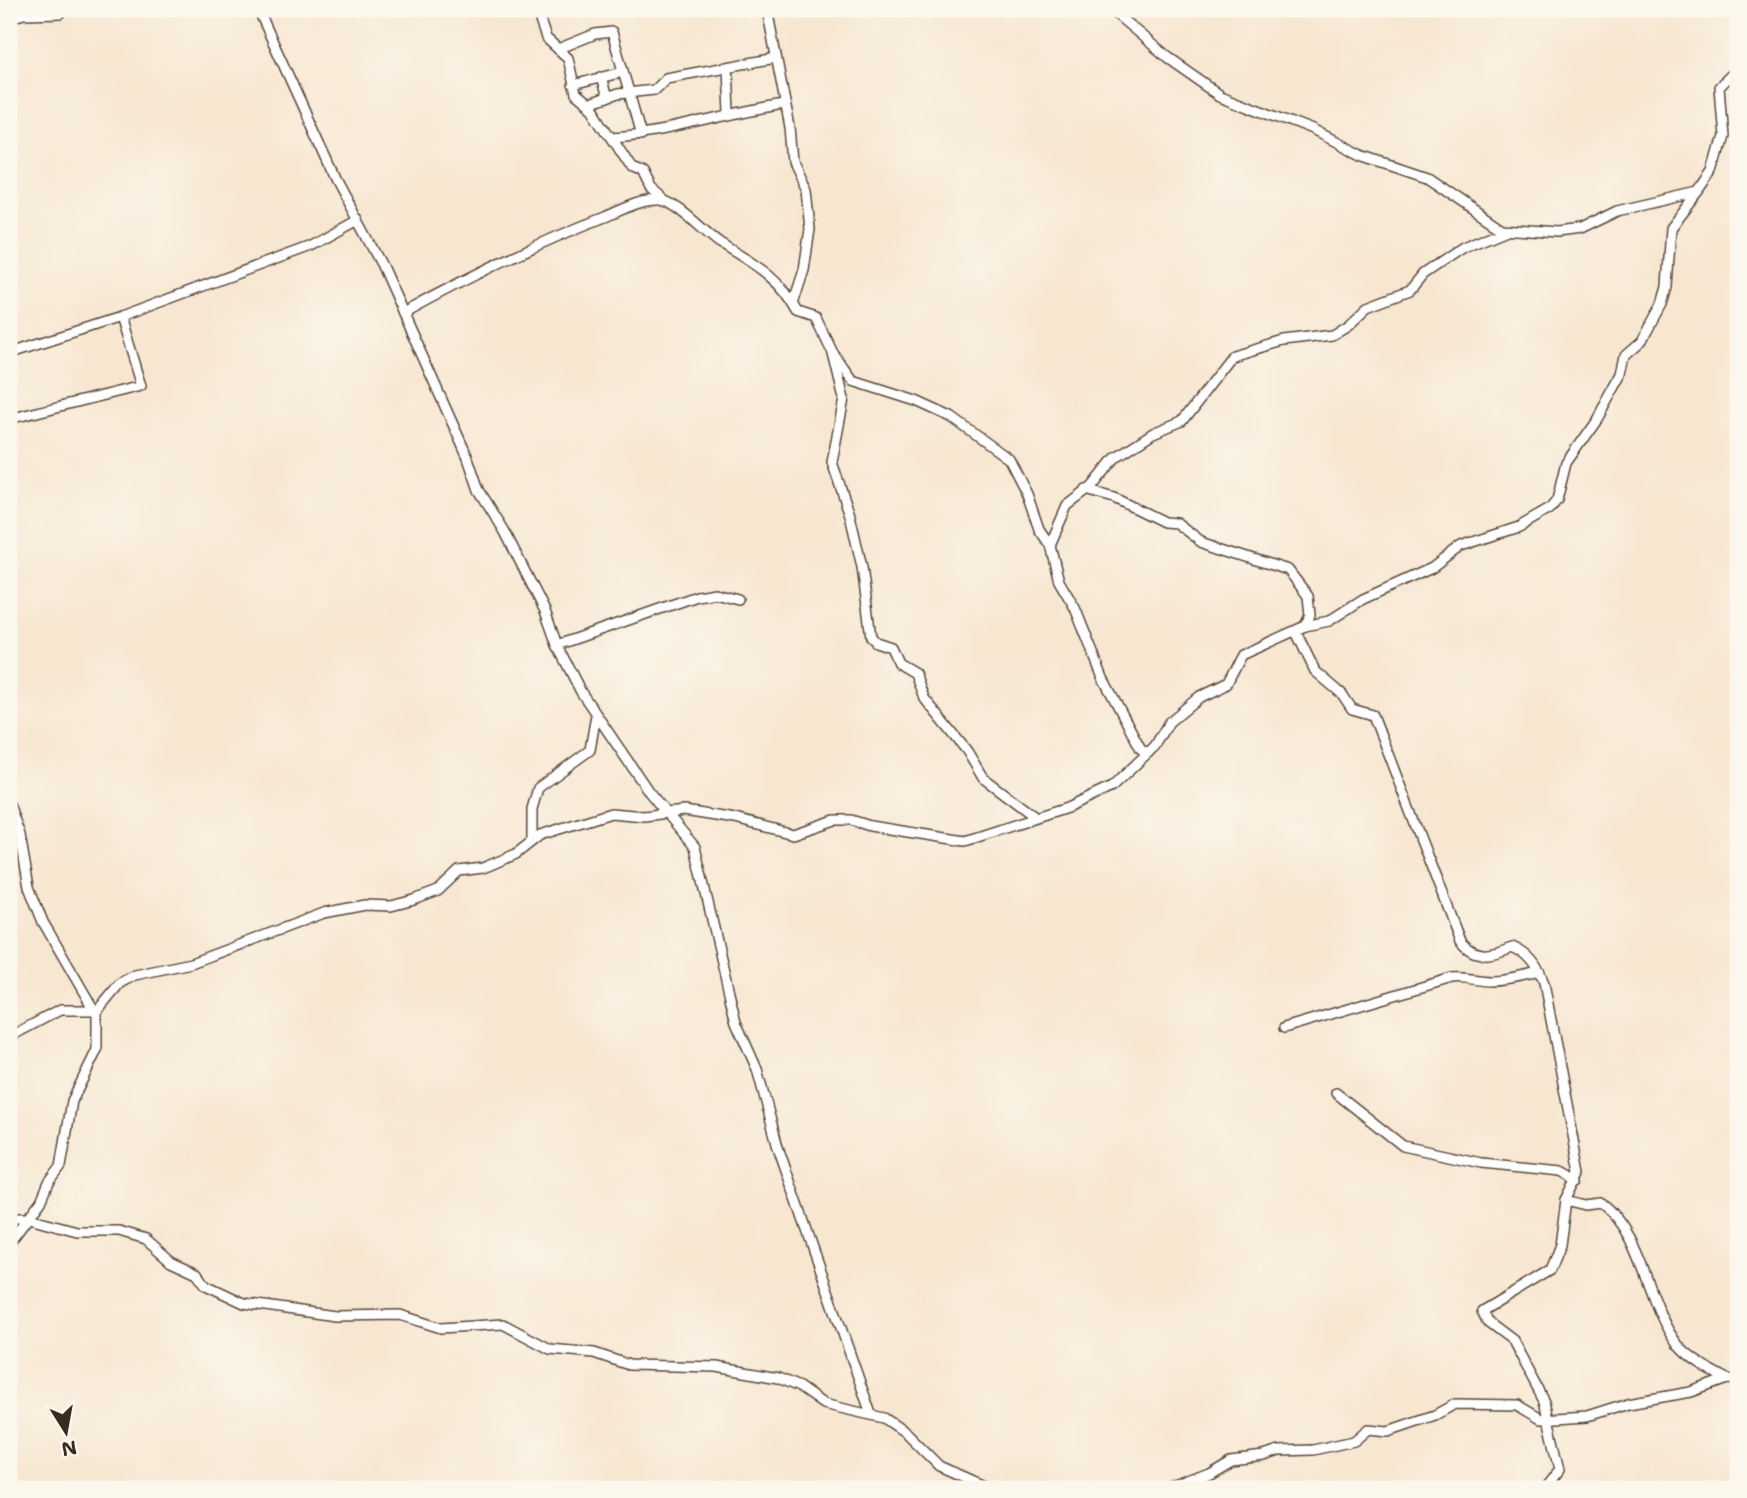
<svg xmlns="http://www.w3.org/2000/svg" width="1747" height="1498" font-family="'Shantell Sans',sans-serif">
  <rect width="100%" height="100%" fill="#fbf7ec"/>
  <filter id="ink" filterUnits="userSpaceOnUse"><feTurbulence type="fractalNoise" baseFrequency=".0143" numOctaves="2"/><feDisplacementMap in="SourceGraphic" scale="14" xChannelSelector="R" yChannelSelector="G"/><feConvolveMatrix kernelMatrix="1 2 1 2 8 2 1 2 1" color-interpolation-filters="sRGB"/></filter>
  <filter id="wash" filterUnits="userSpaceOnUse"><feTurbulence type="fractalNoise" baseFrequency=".00686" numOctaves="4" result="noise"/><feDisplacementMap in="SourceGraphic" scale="28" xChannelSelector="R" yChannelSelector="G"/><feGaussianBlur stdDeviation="1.57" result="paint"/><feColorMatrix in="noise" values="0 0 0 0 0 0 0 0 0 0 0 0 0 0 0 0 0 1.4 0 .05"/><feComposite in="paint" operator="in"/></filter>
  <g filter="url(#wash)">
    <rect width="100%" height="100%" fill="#f7e6d0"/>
  </g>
  <g filter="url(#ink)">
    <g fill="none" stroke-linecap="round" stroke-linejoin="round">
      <defs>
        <g id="minor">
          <path d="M258 9 335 178 382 266 468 458 479 490 504 530 545 611 557 645 581 692 649 792 695 847 736 1022 757 1069 778 1147 871 1414"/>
          <path d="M536 9 546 38 568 58 576 94 593 108 632 168 643 173 651 189 665 201"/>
          <path d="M767 9 790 128 793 162 806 189 810 229 804 270 794 301"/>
          <path d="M1110 9 1167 57 1220 94 1313 130 1362 155 1427 177 1502 228 1557 232 1580 229 1617 211 1699 192 1713 172 1723 136 1719 87 1738 68"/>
          <path d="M9 18 24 14 61 13"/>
          <path d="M558 49 595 34 612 32 641 135"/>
          <path d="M728 68 730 113"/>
          <path d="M601 77 607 98"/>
          <path d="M573 85 623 72"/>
          <path d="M589 104 618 94 654 90 666 78 776 58"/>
          <path d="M613 137C671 133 727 114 784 105"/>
          <path d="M403 313C468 277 535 244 605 217 622 210 641 199 660 200 676 201 705 233 720 243 752 263 780 277 798 312L816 318 833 353 853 381 916 401 951 417 1009 459 1027 494 1039 529 1050 545 1059 581 1075 608 1103 678 1141 749 1148 753"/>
          <path d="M9 353 120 317 311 246 358 220"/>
          <path d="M833 354 844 399 832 462 850 515 862 567 871 637 876 642 891 647 898 663 915 673 924 698 967 751 983 778 1035 817"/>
          <path d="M9 419 141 386 120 317"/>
          <path d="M1086 490 1114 498 1163 522 1176 523 1201 542 1288 570 1308 596 1310 615 1305 626"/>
          <path d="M1050 545 1067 506 1092 487 1116 457 1153 433 1182 421 1232 356 1284 341 1332 335 1348 325 1368 306 1410 290 1423 274 1463 247 1507 229"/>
          <path d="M1296 632 1315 671 1342 694 1352 709 1373 715 1460 941C1475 960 1493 955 1512 947 1529 954 1537 966 1544 983L1580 1172 1566 1200 1560 1245 1550 1270 1482 1311 1488 1323 1512 1341 1544 1401 1560 1469 1544 1489"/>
          <path d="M557 645 697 596 715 593 738 599"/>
          <path d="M9 804 20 835 29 887 43 922 94 1010"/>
          <path d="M532 840V809L538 788 590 750 596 715"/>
          <path d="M1284 1028 1452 978C1465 976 1476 981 1490 981 1507 981 1524 976 1540 973"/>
          <path d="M9 1037 60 1010H96"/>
          <path d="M1336 1093 1403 1146 1481 1163 1562 1171 1578 1180"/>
          <path d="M1566 1200 1586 1205 1601 1203C1644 1236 1645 1302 1678 1345 1690 1360 1711 1371 1727 1379"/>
          <path d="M9 1218H29L77 1231H119L146 1239 171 1261 197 1273 206 1285 244 1303 335 1316 400 1315 441 1328 503 1324 550 1349 594 1353 629 1365 717 1367 778 1378 799 1387 823 1404 884 1418 906 1433 939 1466 991 1489"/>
          <path d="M9 1243 41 1201 49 1182 61 1166 72 1101 97 1050V1011L120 983 135 975 191 963 324 913 365 905 391 906 414 900 438 891 459 871 483 868 516 854 540 835 611 813 644 816 684 811 735 819 793 834 835 820H851L870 826 965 841 1067 808 1112 787 1155 746 1169 722 1199 697 1226 684 1241 655 1305 626 1329 621 1363 599 1432 568 1461 546 1519 527 1550 509 1557 500 1566 463 1597 419 1622 374 1626 355 1642 341 1662 304 1667 287 1671 228 1699 192"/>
          <path d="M1167 1489 1209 1473 1231 1460 1264 1456 1279 1451 1313 1450 1354 1441 1368 1429 1388 1431 1435 1415 1455 1404 1517 1405 1541 1419 1587 1416 1628 1403 1691 1392 1727 1379 1738 1380"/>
        </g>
      </defs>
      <!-- minor casing -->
      <use href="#minor" stroke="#574639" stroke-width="12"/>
      <!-- minor -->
      <use href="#minor" stroke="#fff" stroke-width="9"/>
    </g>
  </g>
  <!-- margin -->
  <rect width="1747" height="1498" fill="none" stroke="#fbf7ec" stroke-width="35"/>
  <!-- north arrow -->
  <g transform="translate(66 1432) rotate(169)" stroke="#fbf7ec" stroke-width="5" paint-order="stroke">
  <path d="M0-5L12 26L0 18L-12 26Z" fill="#3b2a1e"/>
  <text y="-10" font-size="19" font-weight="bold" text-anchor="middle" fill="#3b2a1e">N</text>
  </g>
</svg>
